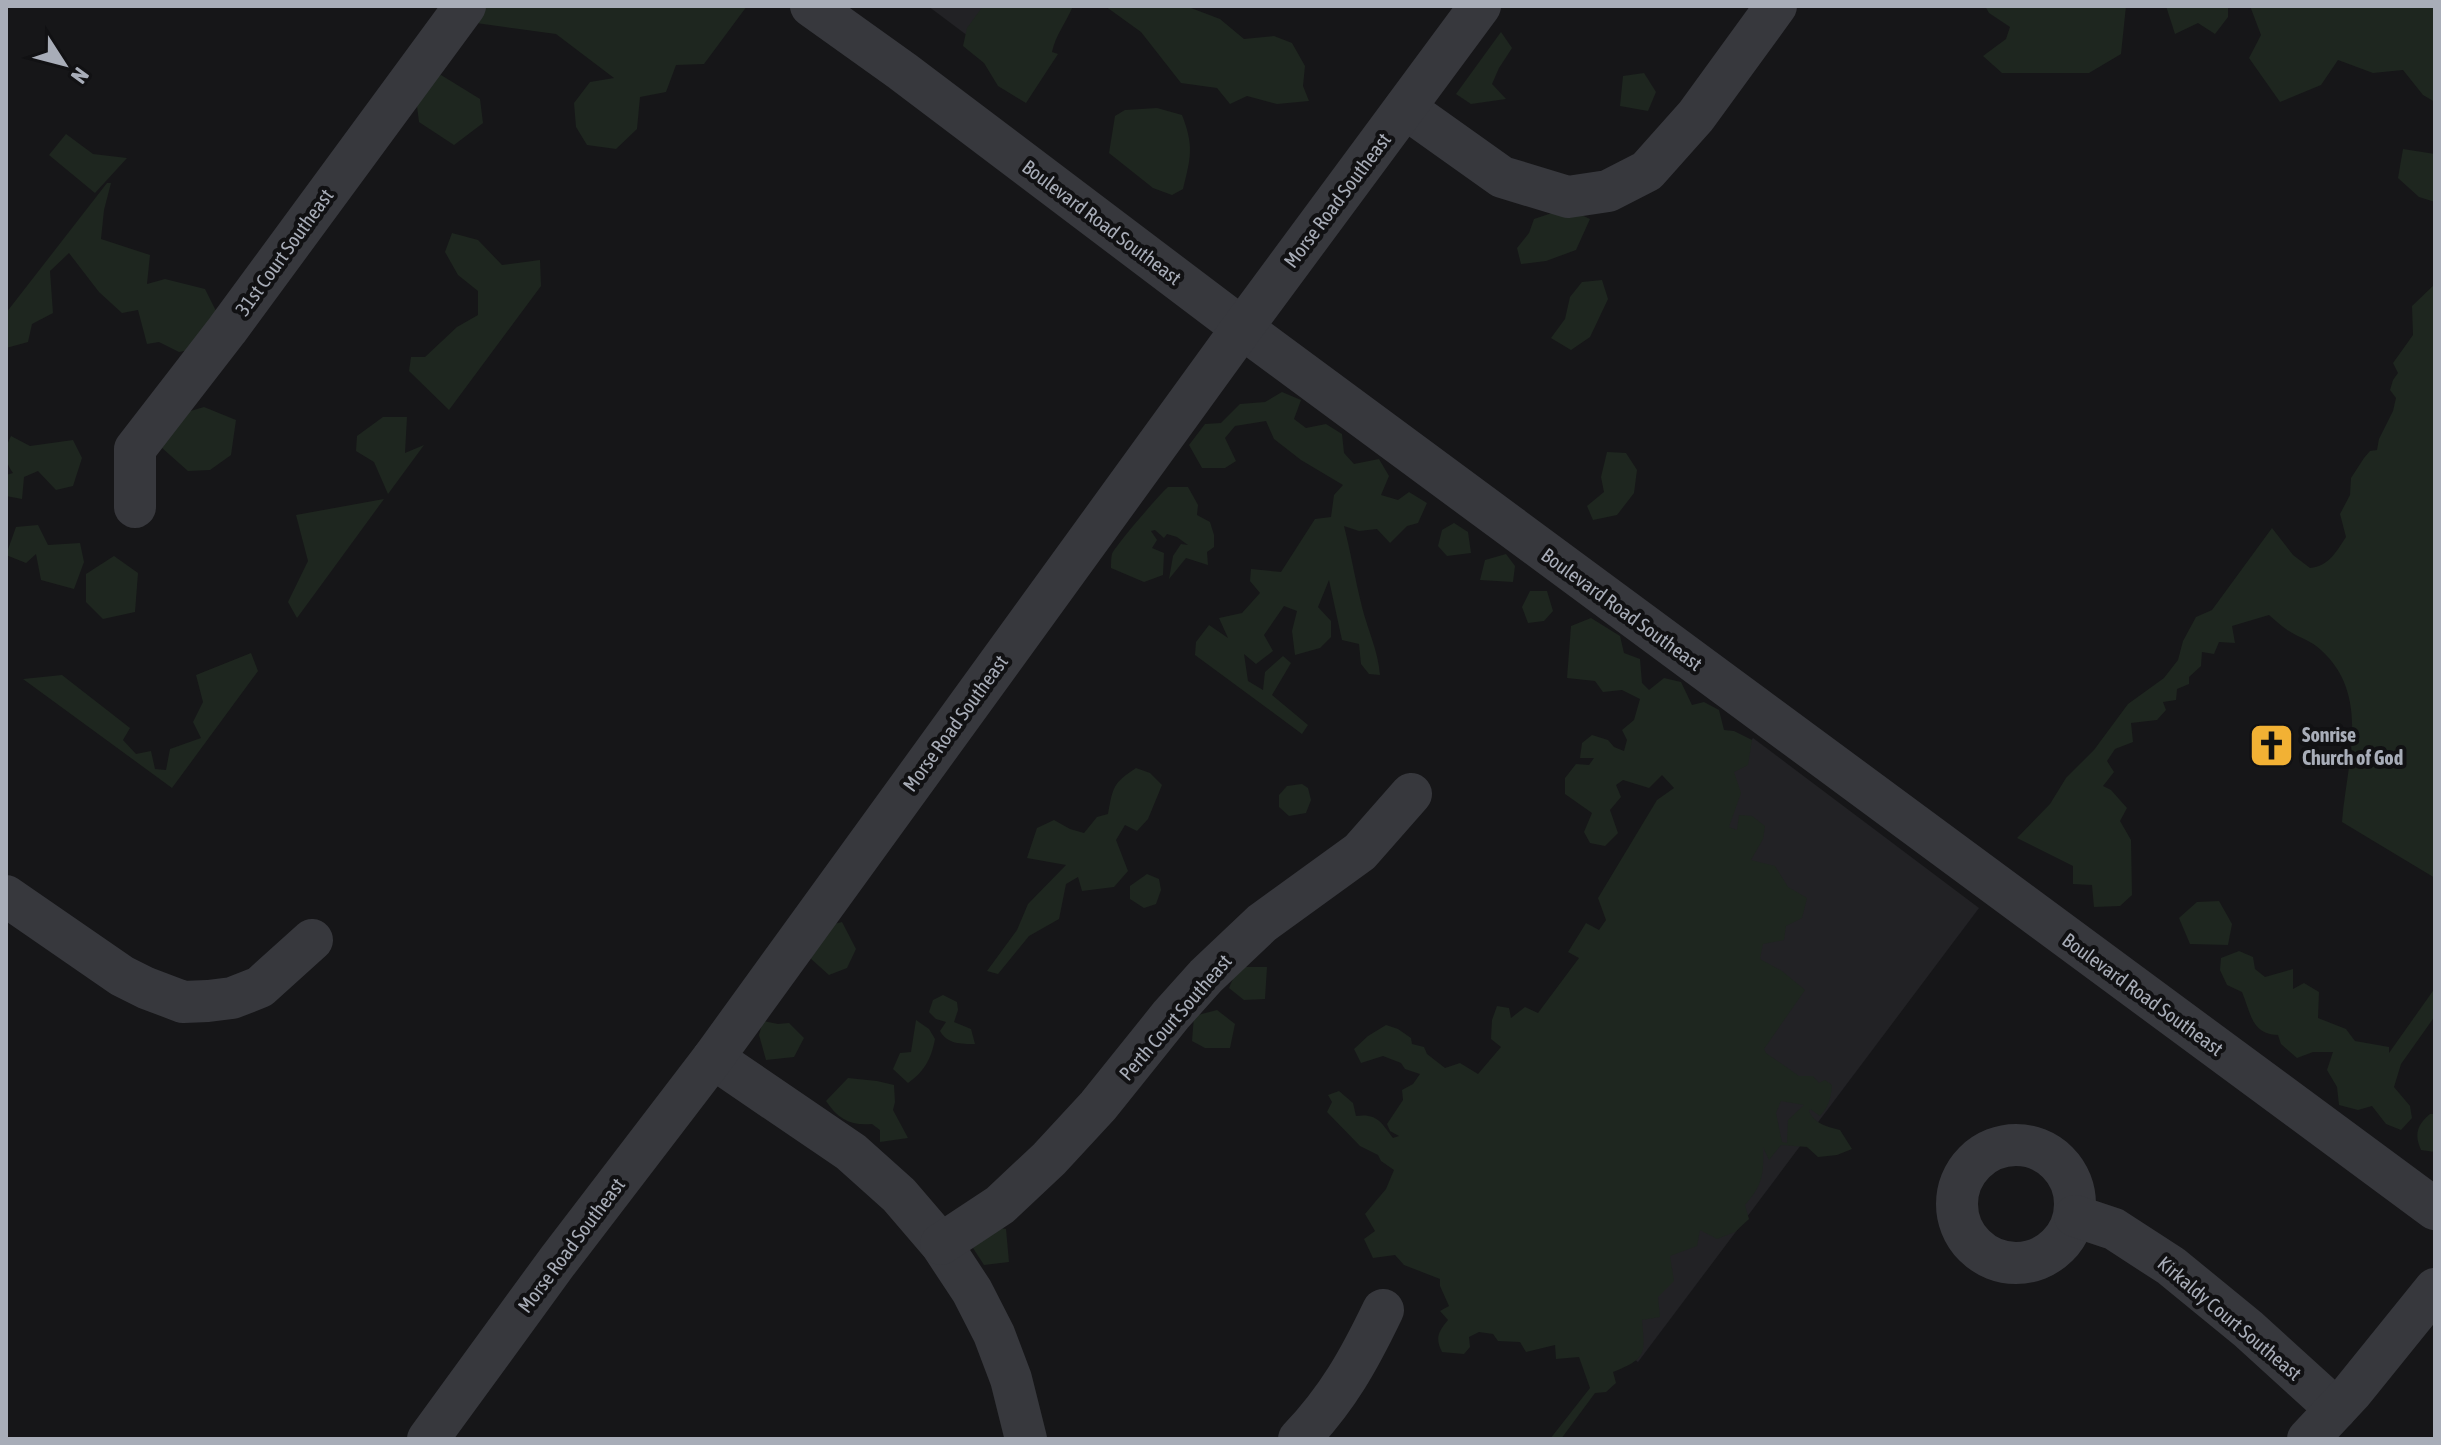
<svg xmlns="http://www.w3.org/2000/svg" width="2441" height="1445" font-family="'Asap Condensed',sans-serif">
  <rect width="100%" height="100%" fill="#161618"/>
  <!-- built -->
  <g fill="#222225">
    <path d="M928 6H997L972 39Z"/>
    <path d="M1753 738 1979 908 1638 1362 1413 1193Z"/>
  </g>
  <!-- green -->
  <g fill="#1e261f" fill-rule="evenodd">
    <path d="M470 6H747L704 64 676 65 666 92 640 97 637 129 616 149 587 145 576 127 574 103 590 82 614 78 556 34 469 22Z"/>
    <path d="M983 6H1073C1066 23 1056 34 1052 52L1058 54 1026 103 998 86 984 63 963 46 967 28Z"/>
    <path d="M1105 6 1191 8 1220 19 1244 39 1274 36 1292 43 1305 66 1303 86 1309 101 1277 104 1247 96 1230 104 1217 88 1181 83 1141 32Z"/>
    <path d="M1985 6H2126L2121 54 2089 73H2002L1983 56 2006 39 2010 27 1989 13Z"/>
    <path d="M2166 6H2228V17L2215 34 2198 23 2175 34Z"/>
    <path d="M2250 6H2435V102L2423 95 2403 70 2373 73 2338 60 2321 85 2280 102 2249 58 2261 35Z"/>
    <path d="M1501 32 1512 48 1499 68 1492 84 1506 99 1471 104 1456 94Z"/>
    <path d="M1644 73 1656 92 1648 111 1620 106 1623 76Z"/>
    <path d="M441 75 480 99 483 123 454 145 419 122 415 90Z"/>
    <path d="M1157 108 1182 115C1194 146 1191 157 1183 189L1172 195 1153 188 1109 153 1115 116 1125 110Z"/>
    <path d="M66 134 93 154 127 158 95 193 49 155Z"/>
    <path d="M2403 149 2435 154V202L2419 197 2398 178Z"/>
    <path d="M107 183H111L104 210 101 239 150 255 147 284 165 279 205 289 220 319 209 346 179 352 159 342 147 344 138 310 122 313 99 292 69 253 50 271 53 313 32 324 28 342 6 348V313Z"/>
    <path d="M1555 212H1575L1590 219 1576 250 1546 261 1521 264 1517 248 1529 233 1534 219Z"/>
    <path d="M452 233 478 240 502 265 540 260 541 286 449 410 409 371 411 357H425L457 327 478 315V291L458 275 445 252Z"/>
    <path d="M1602 280 1608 299 1590 337 1571 350 1551 338 1565 319 1570 297 1582 282Z"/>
    <path d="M2435 284V878L2342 822C2346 765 2372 696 2321 650 2312 641 2300 638 2289 631 2282 627 2276 621 2269 615L2232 626 2235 643 2219 642 2214 654 2202 652 2201 666 2189 677V684L2177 689 2176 700 2163 702 2166 710 2157 720 2131 723 2133 742 2115 749 2107 761 2114 772 2103 786 2111 790 2127 808 2120 821 2131 840 2132 895 2120 906 2094 907 2092 885 2073 884V866L2017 838 2050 804 2066 778 2094 750 2128 704 2164 678 2178 660 2183 641 2196 617 2212 610 2272 528 2293 555 2310 568C2329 566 2336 552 2346 537L2340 514 2350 495 2351 478 2364 458 2370 451 2377 450 2379 439 2393 411 2396 398 2390 390 2393 380 2398 373 2393 363 2413 335 2412 306Z"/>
    <path d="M1282 392 1301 400 1294 419 1306 428 1326 424 1342 434 1344 453 1354 464 1379 459 1389 476 1381 495 1398 500 1409 492 1427 503 1418 523 1407 526 1390 543 1377 529 1359 531 1344 526C1351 553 1355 580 1362 607 1368 631 1378 650 1380 675L1369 674 1361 664 1359 644 1342 640 1329 580 1318 607 1331 621V637L1320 648 1295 655 1292 631 1297 611 1284 606 1264 635 1273 651 1256 664 1244 654 1248 681 1263 690 1265 672 1283 656 1291 663 1272 695 1308 725 1302 734 1195 655 1196 642 1209 625 1228 638 1219 618 1242 613 1260 593 1250 581 1251 569 1281 572 1315 519 1331 517 1334 495 1343 485 1301 460 1274 439 1266 421 1235 426 1225 438 1236 461 1225 468H1202L1189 445 1205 424 1221 423 1240 404 1265 402Z"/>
    <path d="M204 407 236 420 231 455 210 470 188 471 161 447 177 415Z"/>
    <path d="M383 417H407L405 453 424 445 388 494 374 462 356 451 357 436Z"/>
    <path d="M11 436 30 446 73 440 82 458 73 486 56 490 38 471 24 477 22 499 6 496V475L13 473C4 461 4 449 11 436Z"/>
    <path d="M1607 452 1626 453 1637 470 1634 493 1617 515 1593 520 1587 506 1604 492 1601 477Z"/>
    <path d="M1168 487H1188L1198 505 1197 515 1210 522 1214 535V547L1207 552 1208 565 1186 558 1169 579 1173 556 1181 544 1188 545 1177 537 1167 534 1164 538 1155 530 1151 531 1157 540 1152 548 1164 553 1163 575 1144 582 1111 568C1111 563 1111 558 1112 554 1115 546 1159 495 1168 487Z"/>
    <path d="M384 499 297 618 288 602 308 561 296 515Z"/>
    <path d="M1454 523 1468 532 1471 553 1447 556 1438 546 1442 530Z"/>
    <path d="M38 525 48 545 80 543 84 562 74 589 41 580 36 554 26 563 6 555 16 527Z"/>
    <path d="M1506 554 1515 566 1513 582 1480 580 1485 560Z"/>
    <path d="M114 556 138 573 135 612 103 619 86 602V574Z"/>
    <path d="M1530 591H1547L1553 611 1544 621 1528 623 1522 607Z"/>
    <path d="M1591 618 1620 636 1624 653 1640 659 1642 683 1649 690 1664 678 1681 682 1692 705 1704 702 1719 710 1724 730 1734 731 1752 740 1748 765 1734 772 1741 793 1729 827 1737 830 1739 815 1752 816 1765 826 1763 839 1751 860 1775 866 1788 887 1807 898 1802 918 1786 926 1784 940 1763 944 1760 959 1782 971 1805 990 1764 1049 1766 1053 1799 1076H1813L1819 1083 1825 1080 1832 1085C1831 1097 1829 1107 1820 1116L1810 1109 1809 1111C1815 1124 1827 1127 1840 1130L1852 1149 1837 1155 1818 1157 1807 1147 1781 1145 1769 1160 1763 1147C1764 1173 1763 1185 1745 1205L1749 1219 1735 1232 1717 1239 1700 1230 1697 1246 1670 1256 1674 1281 1658 1297 1660 1317 1642 1320C1645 1355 1647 1358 1613 1372L1616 1383 1606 1392 1595 1393 1561 1439H1550L1590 1388 1579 1357 1556 1359 1555 1345 1526 1352 1520 1342 1498 1341 1493 1334 1479 1332 1469 1337 1470 1347 1464 1354 1442 1352C1435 1338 1438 1332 1448 1320L1440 1311 1449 1306 1440 1286V1279L1404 1265 1395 1255 1373 1258 1364 1239 1375 1231 1365 1214 1386 1189 1394 1170 1381 1161 1378 1155 1360 1146 1327 1112 1332 1102 1328 1095 1339 1091 1353 1103 1356 1116C1377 1113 1381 1122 1393 1138L1399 1136 1390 1131 1387 1124 1403 1100 1402 1090 1413 1084 1420 1074 1405 1069 1401 1063 1383 1056 1361 1063 1354 1049 1368 1036 1386 1025 1398 1029 1411 1038 1412 1044 1424 1047 1427 1054 1445 1068 1460 1063 1478 1074 1501 1047 1491 1039 1492 1020 1497 1006 1509 1008 1511 1018 1525 1007 1538 1013 1579 958 1568 952 1586 923 1599 930 1606 920 1598 898 1657 800 1674 788 1662 775 1649 788 1623 780 1616 785 1621 797 1610 810 1618 833 1605 846 1590 843 1584 832 1592 813 1565 794V778L1576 764 1589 765 1594 758H1580L1582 743 1592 735 1608 740 1614 747 1624 751 1627 740 1622 730 1634 720 1640 699 1622 690 1603 692 1595 681 1567 678 1571 626ZM1781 1101 1804 1105 1788 1120 1787 1143 1782 1142 1776 1113Z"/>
    <path d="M251 653 258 671 172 788 23 679 62 675 130 728 123 740 136 754 151 751 155 769 166 770 170 749 201 738 193 722 203 702 196 675Z"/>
    <path d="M1136 768 1150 773 1162 785 1148 819 1137 831 1125 825 1116 840 1128 871 1114 887 1082 891 1078 877 1066 884 1059 919 1029 936 998 974 987 971 1017 930 1028 904 1066 865 1027 858 1037 828 1054 820 1070 829 1084 833 1097 817 1108 814C1113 787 1113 783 1136 768Z"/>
    <path d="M1302 784 1308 788 1311 800 1306 813 1289 816 1279 807V795L1287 786Z"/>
    <path d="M1147 874 1159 879 1161 890 1156 904 1144 908 1130 899V886Z"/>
    <path d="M2219 901 2232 924 2228 945 2190 944 2179 918 2197 902Z"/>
    <path d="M842 922 856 949 847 968 829 975 809 957 823 927Z"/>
    <path d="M2239 951 2253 957 2255 969 2265 977 2293 969V989L2304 983 2319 992 2318 1018 2346 1029 2355 1041 2389 1047V1053L2435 988V1016L2401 1064 2394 1087 2410 1106 2412 1118 2401 1130 2386 1124 2372 1106 2358 1110 2339 1105 2337 1087 2327 1070 2333 1052H2313L2297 1058 2281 1044 2278 1035C2251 1034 2251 1013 2242 992L2227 985 2220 970 2221 958Z"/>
    <path d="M1238 967H1267L1265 999 1244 1000 1229 988Z"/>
    <path d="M943 995 957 1002 958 1010 954 1022 971 1029 975 1044C961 1044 947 1044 940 1031L946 1022 936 1019 929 1012 933 1000Z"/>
    <path d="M1217 1010 1235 1024 1230 1048H1205L1192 1041 1194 1016Z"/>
    <path d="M916 1020 929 1029 935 1039C931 1059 925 1071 908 1083L893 1069 900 1053 911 1052Z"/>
    <path d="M763 1021 778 1024 789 1023 804 1038 794 1057 766 1060 759 1035Z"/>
    <path d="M848 1078 877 1081 894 1085 895 1102 893 1110 908 1138 880 1142V1130L872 1124C851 1126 838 1119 826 1101Z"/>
    <path d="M2430 1114H2435V1152L2421 1150C2414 1134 2417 1125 2430 1114Z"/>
    <path d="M989 1226 1006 1229 1009 1262 984 1265 973 1248Z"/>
  </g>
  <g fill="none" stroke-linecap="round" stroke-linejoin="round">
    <!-- minor -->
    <g stroke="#37383d" stroke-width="42">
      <path d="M811 6 902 71 1242 328 2435 1209"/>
      <path d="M1405 108 1502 177 1568 197 1608 191 1647 171 1696 116 1776 6"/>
      <path d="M135 507V449L227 330 465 6"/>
      <path d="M6 896 122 976 146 988 183 1002 208 1001 232 998 260 987 312 940"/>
      <path d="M713 1058 851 1152 899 1195 941 1244 972 1291 994 1334 1011 1379 1026 1439"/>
      <circle cx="2016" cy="1204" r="59"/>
      <path d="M2075 1216 2114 1229 2171 1266 2248 1329 2336 1409"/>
      <path d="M941 1244 1000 1205 1049 1159 1098 1106 1171 1015 1206 976 1262 923 1360 852 1411 794"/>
      <path d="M428 1439 557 1262 713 1058 1242 328 1480 6"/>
      <path d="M1299 1439C1338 1398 1359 1360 1383 1310"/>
      <path d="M2308 1439 2351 1393 2435 1289"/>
    </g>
  </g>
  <!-- icons -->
  <defs>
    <symbol id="church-square" viewBox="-11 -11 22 22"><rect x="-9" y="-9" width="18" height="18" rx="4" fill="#f2b134" stroke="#111113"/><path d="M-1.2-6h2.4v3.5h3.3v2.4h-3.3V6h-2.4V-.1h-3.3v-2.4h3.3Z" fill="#111"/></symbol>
  </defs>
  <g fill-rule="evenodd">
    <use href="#church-square" x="2246" y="720" width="51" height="51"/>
  </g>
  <g text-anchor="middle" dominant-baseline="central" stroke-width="8" stroke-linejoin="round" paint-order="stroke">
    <!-- street labels -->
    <g font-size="20" fill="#a8adb8" stroke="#111113">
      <text transform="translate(1337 200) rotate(-53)">Morse Road Southeast</text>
      <text transform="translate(1102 222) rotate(37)">Boulevard Road Southeast</text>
      <text transform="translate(284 252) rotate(-54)">31st Court Southeast</text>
      <text transform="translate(1622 609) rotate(36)">Boulevard Road Southeast</text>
      <text transform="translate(955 723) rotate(-54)">Morse Road Southeast</text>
      <text transform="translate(2143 994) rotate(36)">Boulevard Road Southeast</text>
      <text transform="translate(1175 1017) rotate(-49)">Perth Court Southeast</text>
      <text transform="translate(571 1245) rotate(-53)">Morse Road Southeast</text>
      <text transform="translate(2230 1318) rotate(40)">Kirkaldy Court Southeast</text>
    </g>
    <!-- poi labels -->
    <g font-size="20" font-weight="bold" fill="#a8adb8" stroke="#111113" text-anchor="start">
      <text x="2302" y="734">Sonrise<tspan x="2302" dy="23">Church of God</tspan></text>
    </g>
  </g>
  <!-- border -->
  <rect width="2441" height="1445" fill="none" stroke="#a8adb8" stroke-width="16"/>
  <!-- north arrow -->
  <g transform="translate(64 64) rotate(126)" stroke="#111113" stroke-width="6" paint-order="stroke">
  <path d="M0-6L14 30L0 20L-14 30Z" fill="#a8adb8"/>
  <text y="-12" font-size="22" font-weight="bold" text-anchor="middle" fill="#a8adb8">N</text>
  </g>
</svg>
